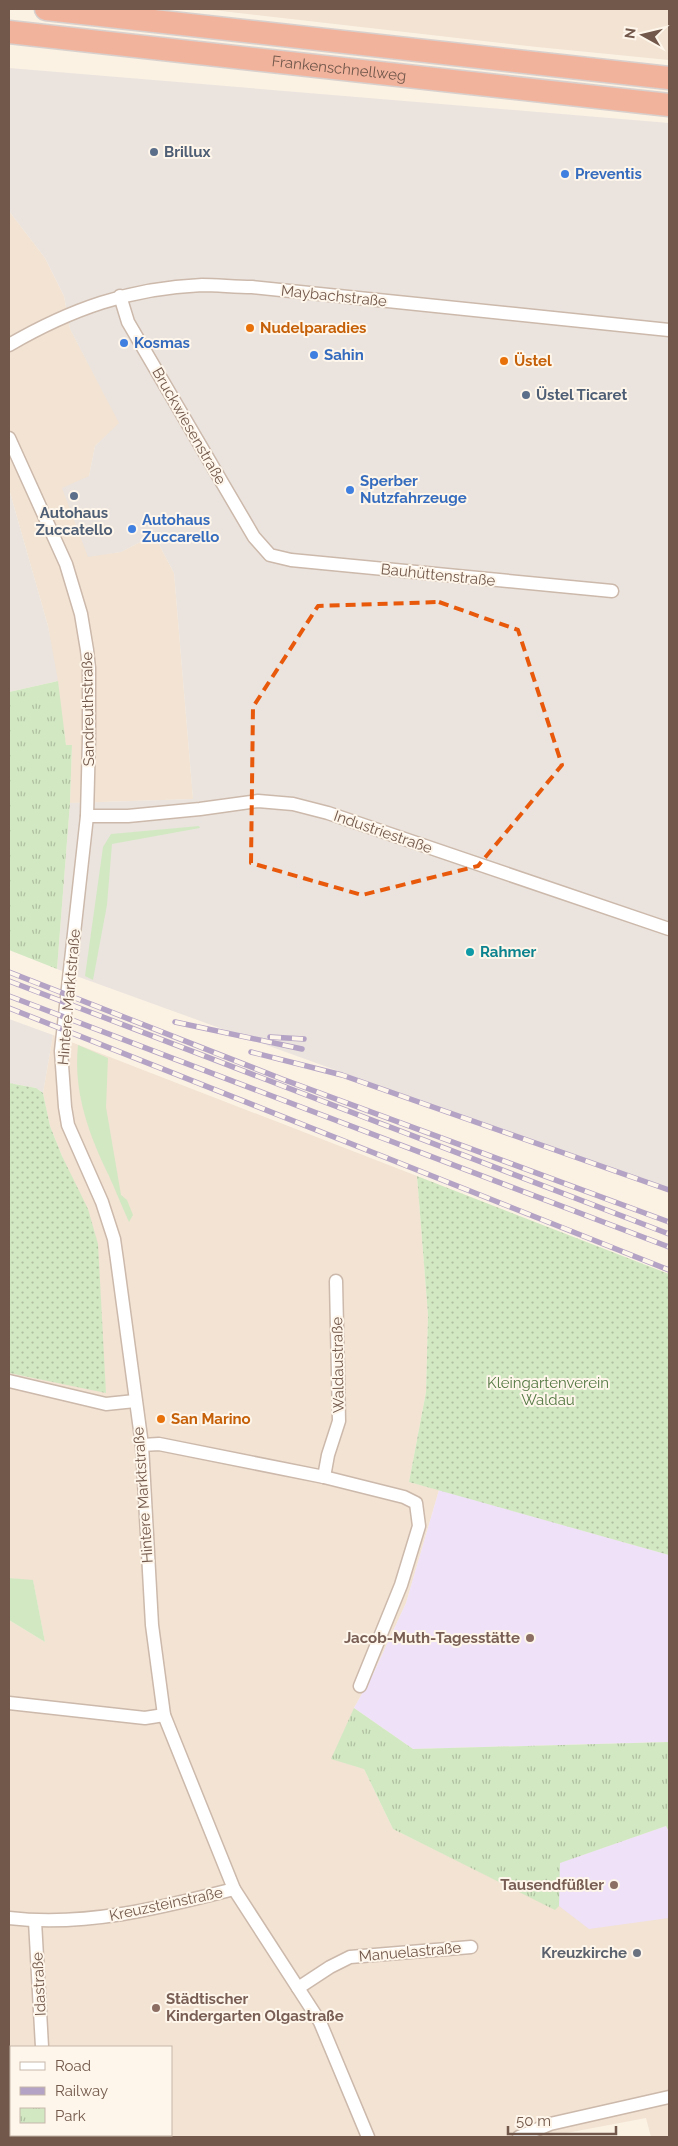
<svg xmlns="http://www.w3.org/2000/svg" width="678" height="2146" font-family="Raleway,sans-serif">
  <defs>
    <pattern id="park-tufts" width="24" height="20" patternUnits="userSpaceOnUse" patternTransform="scale(1.25)"><rect width="24" height="20" fill="#d2e8c3"/><path d="M3 7l-1-3M5 7V3M7 7l1-3M15 17l-1-3M17 17v-4M19 17l1-3" fill="none" stroke="#afbfa0"/></pattern>
    <pattern id="garden-dots" width="8" height="8" patternUnits="userSpaceOnUse" patternTransform="scale(1.25)"><rect width="8" height="8" fill="#d2e8c3"/><path d="M2 2h.1M6 6h.1" fill="none" stroke="#afbfa0" stroke-width="1.8" stroke-linecap="round"/></pattern>
  </defs>
  <rect width="100%" height="100%" fill="#fbf2e4"/>
  <!-- residential -->
  <g fill="#f2e3d3" fill-rule="evenodd">
    <path d="M204 9H669V60L537 47Z"/>
    <path d="M9 211 45 258 64 296 70 329 120 423 95 446 89 476 88 556 121 552 154 535 174 573 193 799 70 803 72 745H66L48 626 9 489Z"/>
    <path d="M53 1035 417 1176 428 1315 426 1392 409 1482 439 1490 406 1603 374 1672 354 1708 364 1769 393 1829 555 1909 559 1863 669 1832V2137H651L646 2118 545 2137H9V1620L45 1642 33 1581 9 1578V1373L106 1392 62 1156 50 1126 43 1093ZM11 2047H171V2135H11Z"/>
  </g>
  <!-- industrial -->
  <g fill="#ebe4de">
    <path d="M9 68 669 123V1191L57 969 70 803 193 799 174 573 154 535 121 552 88 557 62 488 89 476 95 446 119 423 70 329 64 296 45 258 9 211Z"/>
    <path d="M9 489 48 626 58 681 9 692Z"/>
    <path d="M9 1019 53 1035 43 1093 36 1088 9 1083Z"/>
  </g>
  <!-- education -->
  <g fill="#efe1f7">
    <path d="M439 1490 669 1555V1742L413 1749 354 1708 374 1672 406 1603Z"/>
    <path d="M666 1826 669 1832V1918L589 1929 559 1906V1863Z"/>
  </g>
  <!-- grass -->
  <g fill="#d2e8c3">
    <path d="M199 826 200 828 112 844 107 905 93 980 85 976 103 847 111 834Z"/>
    <path d="M78 1045 108 1058 106 1107 121 1195 127 1200 133 1215 129 1222C122 1207 116 1191 109 1176 89 1135 73 1092 78 1045Z"/>
    <path d="M9 1578 33 1580 45 1642 9 1620Z"/>
  </g>
  <!-- park -->
  <g fill="url(#park-tufts)">
    <path d="M58 681 66 745H72L70 803 57 969 9 950V692Z"/>
    <path d="M354 1708 413 1749 669 1742V1832L666 1826 560 1863 559 1906 555 1910 393 1829 364 1769 331 1759Z"/>
  </g>
  <!-- garden -->
  <g fill="url(#garden-dots)">
    <path d="M9 1083 36 1088 43 1093 50 1126 62 1156 88 1209 98 1244 106 1393 9 1373Z"/>
    <path d="M417 1176 669 1274V1555L409 1482 426 1392 428 1315Z"/>
  </g>
  <g fill="none" stroke-linecap="round" stroke-linejoin="round">
    <defs>
      <g id="street">
        <path d="M120 296 128 322 254 537 270 555 291 560 612 591"/>
        <path d="M9 345C71 309 130 288 202 285 218 285 235 287 252 287L669 330"/>
        <path d="M9 438 66 564 81 614 87 650 89 668V738L87 816 61 1051 65 1107 68 1125 102 1202 114 1239 117 1260 142 1445 152 1625 164 1715 234 1889 320 2022 368 2137"/>
        <path d="M87 816H128L200 809 258 801 293 804 328 813 669 929"/>
        <path d="M9 1381 106 1404 135 1401"/>
        <path d="M142 1445 159 1444 324 1477 404 1497 416 1503 419 1526 401 1585 360 1686"/>
        <path d="M324 1477 328 1455 339 1421 336 1281"/>
        <path d="M9 1703 145 1718 164 1715"/>
        <path d="M9 1918C85 1927 160 1908 234 1889"/>
        <path d="M35 1921 42 2047"/>
        <path d="M298 1988 330 1967 350 1957 471 1947"/>
        <path d="M9 2094H11"/>
        <path d="M80 2135 82 2137"/>
        <path d="M519 2137 550 2124 669 2097"/>
      </g>
      <g id="highway">
        <path d="M46 9 669 78"/>
        <path id="s1" d="M9 32 669 105"/>
      </g>
    </defs>
    <!-- street casing -->
    <use href="#street" stroke="#ccb9ab" stroke-width="15"/>
    <!-- highway casing -->
    <use href="#highway" stroke="#d8d0cd" stroke-width="25"/>
    <!-- street -->
    <use href="#street" stroke="#fff" stroke-width="12"/>
    <!-- highway -->
    <use href="#highway" stroke="#f2b39d" stroke-width="22"/>
    <defs>
      <g id="rail">
        <path d="M9 972 282 1079 669 1222"/>
        <path d="M9 981 669 1234"/>
        <path d="M9 996 669 1247"/>
        <path d="M9 1008 669 1270"/>
        <path d="M175 1022 302 1049"/>
        <path d="M270 1037 304 1039"/>
        <path d="M251 1052 342 1075 669 1190"/>
      </g>
    </defs>
    <!-- rail casing -->
    <use href="#rail" stroke="#b4a3c4" stroke-width="5.5"/>
    <!-- rail -->
    <use href="#rail" stroke="#fef6ea" stroke-width="4" stroke-dasharray="11" stroke-linecap="butt"/>
  </g>
  <!-- marked area -->
  <path fill="none" stroke="#e8590c" stroke-width="4" stroke-dasharray="10 6" stroke-linejoin="round" d="M439 602 518 630 562 765 478 866 362 895 251 863 253 707 318 606Z"/>
  <!-- markers -->
  <g fill="#5c6f8a" stroke="#fef6ea" stroke-width="2">
    <circle cx="154" cy="152" r="5"/>
    <circle cx="526" cy="395" r="5"/>
    <circle cx="74" cy="496" r="5"/>
  </g>
  <g fill="#3f7fe0" stroke="#fef6ea" stroke-width="2">
    <circle cx="565" cy="174" r="5"/>
    <circle cx="124" cy="343" r="5"/>
    <circle cx="314" cy="355" r="5"/>
    <circle cx="350" cy="490" r="5"/>
    <circle cx="132" cy="529" r="5"/>
  </g>
  <g fill="#e8710a" stroke="#fef6ea" stroke-width="2">
    <circle cx="250" cy="328" r="5"/>
    <circle cx="504" cy="361" r="5"/>
    <circle cx="161" cy="1419" r="5"/>
  </g>
  <circle fill="#0f9aa8" stroke="#fef6ea" stroke-width="2" cx="470" cy="952" r="5"/>
  <g fill="#8d6e63" stroke="#fef6ea" stroke-width="2">
    <circle cx="530" cy="1638" r="5"/>
    <circle cx="614" cy="1885" r="5"/>
    <circle cx="156" cy="2008" r="5"/>
  </g>
  <circle fill="#6b7280" stroke="#fef6ea" stroke-width="2" cx="637" cy="1953" r="5"/>
  <g text-anchor="middle" dominant-baseline="central" stroke-width="4" stroke-linejoin="round" paint-order="stroke">
    <!-- street labels -->
    <g font-size="15" fill="#72584b" stroke="#fef6ea">
      <text stroke="none"><textPath href="#s1" startOffset="332">Frankenschnellweg</textPath></text>
      <text transform="translate(334 296) rotate(6)">Maybachstraße</text>
      <text transform="translate(189 426) rotate(60)">Bruckwiesenstraße</text>
      <text transform="translate(438 575) rotate(6)">Bauhüttenstraße</text>
      <text transform="translate(88 709) rotate(-91)">Sandreuthstraße</text>
      <text transform="translate(383 832) rotate(19)">Industriestraße</text>
      <text transform="translate(69 997) rotate(-85)">Hintere Marktstraße</text>
      <text transform="translate(338 1365) rotate(-91)">Waldaustraße</text>
      <text transform="translate(143 1495) rotate(-94)">Hintere Marktstraße</text>
      <text transform="translate(166 1904) rotate(-12)">Kreuzsteinstraße</text>
      <text transform="translate(410 1952) rotate(-5)">Manuelastraße</text>
      <text transform="translate(39 1984) rotate(-93)">Idastraße</text>
    </g>
    <!-- service labels -->
    <g font-size="15" font-weight="bold" fill="#4e5e75" stroke="#fef6ea" text-anchor="start">
      <text x="164" y="152">Brillux</text>
      <text x="536" y="395">Üstel Ticaret</text>
      <text x="74" y="513" text-anchor="middle">Autohaus<tspan x="74" dy="17">Zuccatello</tspan></text>
    </g>
    <!-- shop labels -->
    <g font-size="15" font-weight="bold" fill="#366cbe" stroke="#fef6ea" text-anchor="start">
      <text x="575" y="174">Preventis</text>
      <text x="134" y="343">Kosmas</text>
      <text x="324" y="355">Sahin</text>
      <text x="360" y="481">Sperber<tspan x="360" dy="17">Nutzfahrzeuge</tspan></text>
      <text x="142" y="520">Autohaus<tspan x="142" dy="17">Zuccarello</tspan></text>
    </g>
    <!-- food labels -->
    <g font-size="15" font-weight="bold" fill="#c56008" stroke="#fef6ea" text-anchor="start">
      <text x="260" y="328">Nudelparadies</text>
      <text x="514" y="361">Üstel</text>
      <text x="171" y="1419">San Marino</text>
    </g>
    <!-- culture labels -->
    <g font-size="15" font-weight="bold" fill="#0d838f" stroke="#fef6ea" text-anchor="start">
      <text x="480" y="952">Rahmer</text>
    </g>
    <!-- park labels -->
    <g font-size="15" fill="#547843" stroke="#fef6ea">
      <text x="548" y="1383">Kleingartenverein<tspan x="548" dy="17">Waldau</tspan></text>
    </g>
    <!-- education labels -->
    <g font-size="15" font-weight="bold" fill="#785e54" stroke="#fef6ea" text-anchor="end">
      <text x="520" y="1638">Jacob-Muth-Tagesstätte</text>
      <text x="604" y="1885">Tausendfüßler</text>
      <text x="166" y="1999" text-anchor="start">Städtischer<tspan x="166" dy="17">Kindergarten Olgastraße</tspan></text>
    </g>
    <!-- worship labels -->
    <g font-size="15" font-weight="bold" fill="#5b616d" stroke="#fef6ea" text-anchor="end">
      <text x="627" y="1953">Kreuzkirche</text>
    </g>
  </g>
  <!-- border -->
  <rect width="678" height="2146" fill="none" stroke="#72584b" stroke-width="20"/>
  <!-- legend -->
  <rect x="10" y="2046" width="162" height="90" fill="#fef6ea" stroke="#c6b7aa"/>
  <rect x="20" y="2062" width="25" height="8" fill="#ffffff" stroke="#c6b7aa"/>
  <text x="55" y="2071" font-size="15" fill="#72584b">Road</text>
  <rect x="20" y="2087" width="25" height="8" fill="#b4a3c4" stroke="#c6b7aa"/>
  <text x="55" y="2096" font-size="15" fill="#72584b">Railway</text>
  <rect x="20" y="2108" width="25" height="15" fill="url(#park-tufts)" stroke="#c6b7aa"/>
  <text x="55" y="2121" font-size="15" fill="#72584b">Park</text>
  <!-- north arrow -->
  <g transform="translate(643 35) rotate(278)" stroke="#fef6ea" stroke-width="4" paint-order="stroke">
  <path d="M0-4L9 19L0 12L-9 19Z" fill="#72584b"/>
  <text y="-8" font-size="14" font-weight="bold" text-anchor="middle" fill="#72584b">N</text>
  </g>
  <!-- scale -->
  <path d="M508 2126v8h108v-8" fill="none" stroke="#72584b" stroke-width="2.5"/>
  <text x="516" y="2126" font-size="15" fill="#72584b" stroke="#fef6ea" stroke-width="4" paint-order="stroke">50 m</text>
</svg>
